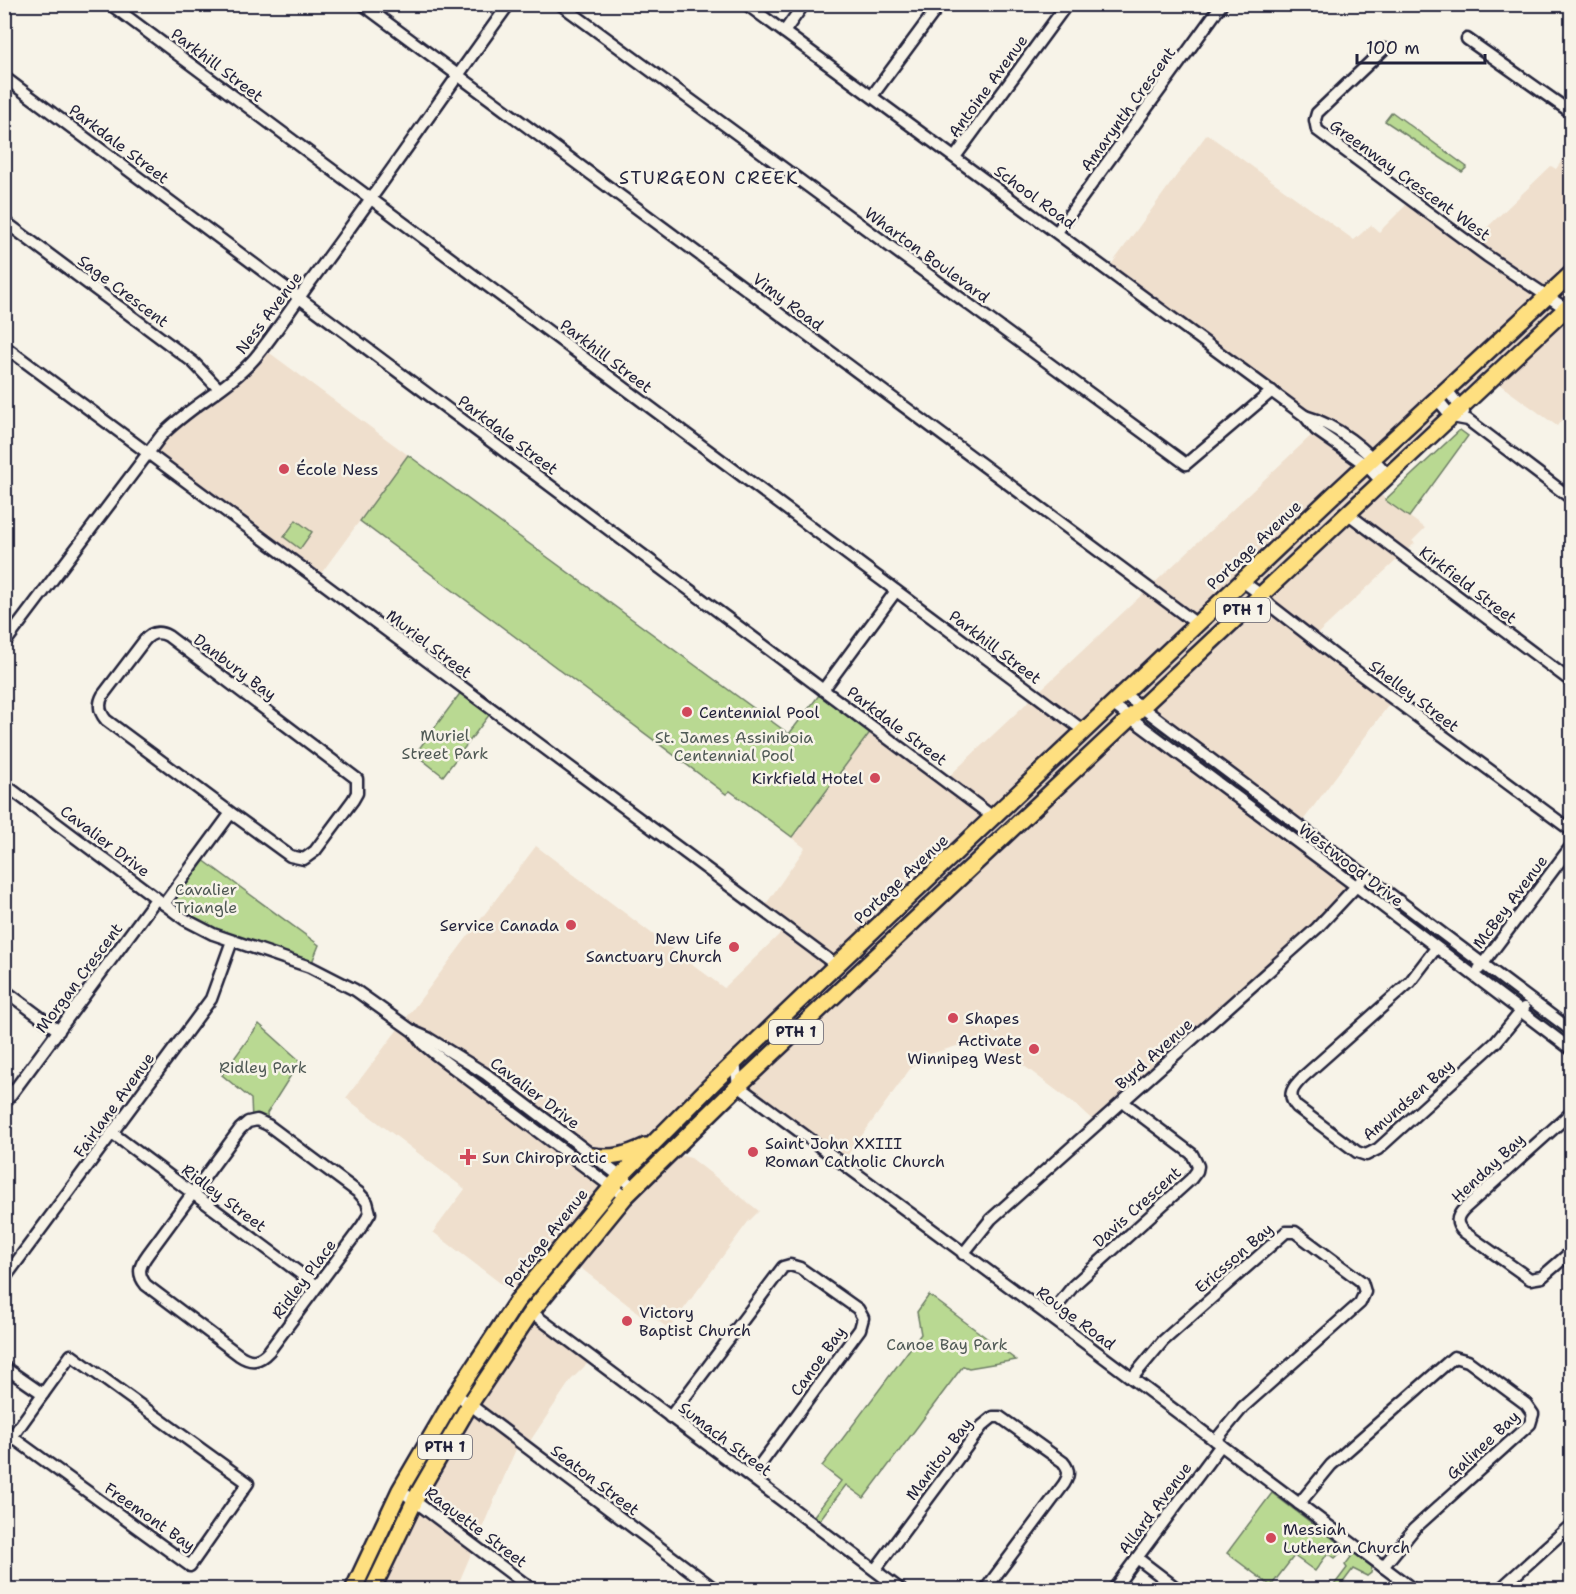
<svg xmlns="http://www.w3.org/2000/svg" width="1576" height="1594" font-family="'Shantell Sans',sans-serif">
  <rect width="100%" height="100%" fill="#f7f3e8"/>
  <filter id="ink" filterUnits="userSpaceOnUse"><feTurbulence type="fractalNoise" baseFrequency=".0167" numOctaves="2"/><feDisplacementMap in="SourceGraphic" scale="12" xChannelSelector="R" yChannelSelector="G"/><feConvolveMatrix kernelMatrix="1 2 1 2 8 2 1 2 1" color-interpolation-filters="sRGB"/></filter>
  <g filter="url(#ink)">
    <!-- built -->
    <g fill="#efdfcd">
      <path d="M1207 134 1354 240 1371 225 1379 232 1411 200 1471 243 1551 166 1556 169 1571 148V407L1557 426 1492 379 1374 488 1385 499 1425 528 1412 541 1415 543 1313 638 1393 699 1305 818 1298 825 1140 707 1356 886 1097 1124 1077 1106 1015 1059 995 1051 970 1045 957 1046 930 1054 910 1069 842 1163 738 1086 735 1063 520 1298 433 1232 465 1189 346 1098 536 846 724 988 786 928 762 910 805 848 792 838 874 727 945 780 1316 431 1108 269Z"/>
      <path d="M263 348 408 455 317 579 148 453Z"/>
      <path d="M669 1153 691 1158 759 1211 748 1222 669 1329 650 1315 646 1319 573 1262Z"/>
      <path d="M531 1312 592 1359 571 1380 526 1447 519 1442 456 1589 372 1590 414 1500Z"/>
    </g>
    <!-- green -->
    <g fill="#b9d992" stroke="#6e7e66" stroke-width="1.5">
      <path d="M1392 112 1467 167 1462 172 1385 121Z"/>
      <path d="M1460 430 1468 436 1409 517 1385 500Z"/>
      <path d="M408 455 789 734 823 690 874 727 792 837 730 791 726 794 360 521Z"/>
      <path d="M296 520 312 532 300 549 284 537Z"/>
      <path d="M464 688 493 710 443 776 415 754Z"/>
      <path d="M1140 707 1292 822 1283 832 1129 717Z"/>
      <path d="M199 857 319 945 310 967 232 941 164 904Z"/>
      <path d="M1366 876 1571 1031V1050L1356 886Z"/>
      <path d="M259 1024 300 1061 267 1113 268 1125 252 1120 251 1099 222 1075Z"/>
      <path d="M929 1295 1016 1360 969 1368 963 1366 864 1498 846 1485 815 1526 809 1522 841 1481 822 1466 921 1334 917 1312Z"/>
      <path d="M1272 1493 1345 1548 1335 1558 1328 1553 1315 1571 1294 1556 1271 1586 1227 1553Z"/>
      <path d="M1354 1553 1372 1567 1371 1573 1367 1576 1353 1569 1338 1589H1331L1347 1568 1345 1565Z"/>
    </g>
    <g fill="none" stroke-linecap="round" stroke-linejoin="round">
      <defs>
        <g id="minor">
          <path d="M110 4 1084 731"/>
          <path d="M362 4 1197 624"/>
          <path d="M560 4 1186 464 1272 391"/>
          <path d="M746 4 1305 416 1316 430 1366 465 1381 481"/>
          <path d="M784 32 804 4"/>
          <path d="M1467 39 1572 113"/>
          <path d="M1384 49 1317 113 1315 120 1317 130 1487 256 1571 312"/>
          <path d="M4 77 993 817"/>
          <path d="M872 96 940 4"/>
          <path d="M955 157 1067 4"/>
          <path d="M4 221 193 362 219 389"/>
          <path d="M1057 232 1222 4"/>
          <path d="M4 346 836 965"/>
          <path d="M1447 390 1464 412"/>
          <path d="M1437 399 1452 417 1468 420 1572 499"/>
          <path d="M1305 416C1337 425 1367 450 1388 475"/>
          <path d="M1347 513 1572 682"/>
          <path d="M1242 581 1260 594 1271 606 1334 655 1572 831"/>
          <path d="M4 644 161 436C189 406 228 389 255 358 275 334 292 307 311 281 379 190 442 96 509 4"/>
          <path d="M823 690 896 591"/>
          <path d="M1124 694 1572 1031"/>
          <path d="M1112 704 1356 886 1572 1050"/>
          <path d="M4 784 184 919 213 934 310 967 355 990 414 1032 428 1038 486 1074 634 1187"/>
          <path d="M164 904 231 813 106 720C99 712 98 704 103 695L144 641C151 632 159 631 168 636L357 779V793L353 800 315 851 304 859 290 856 231 813"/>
          <path d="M1436 948 1410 982 1303 1077C1293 1087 1286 1095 1297 1107L1357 1152 1366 1155 1378 1149 1496 1042 1524 1008"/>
          <path d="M1479 969 1572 845"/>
          <path d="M4 990 59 1031"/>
          <path d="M414 1032 423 1044 435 1054 625 1197"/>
          <path d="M735 1062 738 1086 1049 1316 1414 1590"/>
          <path d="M4 1104 156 899"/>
          <path d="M1572 1112 1464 1209C1456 1217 1455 1224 1464 1232L1530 1279 1542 1277 1572 1251"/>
          <path d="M257 1120 268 1125 359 1193 367 1202 370 1213 362 1226 269 1351C259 1362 251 1363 239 1355L146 1285C136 1273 140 1265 148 1254L240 1129 248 1122Z"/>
          <path d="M112 1133 317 1286"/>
          <path d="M963 1254 991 1219 1317 928 1361 881"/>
          <path d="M4 1279 211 999 232 941"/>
          <path d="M531 1312 901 1590"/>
          <path d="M1049 1316 1074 1285 1191 1179 1197 1171 1198 1166 1192 1154 1123 1102"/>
          <path d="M71 1355 248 1483 190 1566 12 1437Z"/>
          <path d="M4 1367 43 1394"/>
          <path d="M1132 1378 1163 1341 1286 1232H1295L1362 1282 1365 1292 1360 1303 1243 1407 1215 1441"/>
          <path d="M456 1394 716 1590"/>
          <path d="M670 1417 783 1267 790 1265 800 1268 858 1309 863 1318 860 1329 751 1477"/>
          <path d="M400 1490 533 1590"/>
          <path d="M1299 1504 1331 1465 1454 1357 1468 1361 1526 1404 1533 1414 1530 1424 1414 1529 1383 1567"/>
          <path d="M1137 1558 1179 1590"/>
          <path d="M875 1570 982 1426 993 1417H1000L1063 1462C1070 1470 1069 1476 1064 1484L985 1590"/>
          <path d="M1113 1590 1221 1445"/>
          <path d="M1499 1590 1572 1524"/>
        </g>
        <g id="highway">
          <path d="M592 1156C613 1159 627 1155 646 1146"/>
          <path d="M353 1590 400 1490 456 1394 517 1301 620 1177 716 1080 827 974 1329 499 1572 273"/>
          <path d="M372 1590 419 1492 470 1404 531 1312 625 1197 738 1086 1572 303"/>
        </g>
      </defs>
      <!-- minor casing -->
      <use href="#minor" stroke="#22223b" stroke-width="15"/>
      <!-- highway casing -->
      <use href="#highway" stroke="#22223b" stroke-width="20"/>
      <!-- minor -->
      <use href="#minor" stroke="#f7f3e8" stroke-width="10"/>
      <!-- highway -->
      <use href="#highway" stroke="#fedf80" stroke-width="15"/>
    </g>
  </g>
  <!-- markers -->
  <g fill="#d1495b" stroke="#f7f3e8" stroke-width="2">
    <circle cx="284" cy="469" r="6"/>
    <circle cx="687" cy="712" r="6"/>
    <circle cx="875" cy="778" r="6"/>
    <circle cx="571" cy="925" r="6"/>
    <circle cx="734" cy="947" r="6"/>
    <circle cx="953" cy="1018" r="6"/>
    <circle cx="1034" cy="1049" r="6"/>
    <circle cx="753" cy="1152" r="6"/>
    <path d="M465 1148h6v6h6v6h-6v6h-6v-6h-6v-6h6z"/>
    <circle cx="627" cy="1321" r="6"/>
    <circle cx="1271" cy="1538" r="6"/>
  </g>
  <g text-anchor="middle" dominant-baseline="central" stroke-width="5" stroke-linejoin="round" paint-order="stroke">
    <!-- shield labels -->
    <g fill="#f7f3e8" stroke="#62616f" stroke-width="1.5">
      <rect x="1216" y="598" width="54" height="24" rx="4.5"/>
      <rect x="769" y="1020" width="54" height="24" rx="4.5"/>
      <rect x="418" y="1435" width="54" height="24" rx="4.5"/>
    </g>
    <g font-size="15" font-weight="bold" fill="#22223b">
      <text x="1243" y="610">PTH 1</text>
      <text x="796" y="1032">PTH 1</text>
      <text x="445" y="1447">PTH 1</text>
    </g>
    <!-- street labels -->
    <g font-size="16" fill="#22223b" stroke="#f7f3e8">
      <text transform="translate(217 65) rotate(37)">Parkhill Street</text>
      <text transform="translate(988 86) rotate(-54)">Antoine Avenue</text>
      <text transform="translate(1128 109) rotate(-54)">Amarynth Crescent</text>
      <text transform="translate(119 144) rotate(37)">Parkdale Street</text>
      <text transform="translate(1410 180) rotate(36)">Greenway Crescent West</text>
      <text transform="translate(1035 197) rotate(36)">School Road</text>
      <text transform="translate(927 255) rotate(36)">Wharton Boulevard</text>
      <text transform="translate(123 291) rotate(37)">Sage Crescent</text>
      <text transform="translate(788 302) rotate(37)">Vimy Road</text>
      <text transform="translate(269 313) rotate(-53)">Ness Avenue</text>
      <text transform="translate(606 356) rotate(37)">Parkhill Street</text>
      <text transform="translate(508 435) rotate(37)">Parkdale Street</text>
      <text transform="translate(1254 545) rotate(-43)">Portage Avenue</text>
      <text transform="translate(1468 585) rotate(37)">Kirkfield Street</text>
      <text transform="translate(429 644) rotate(37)">Muriel Street</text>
      <text transform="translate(995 647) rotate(37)">Parkhill Street</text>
      <text transform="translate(235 667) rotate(37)">Danbury Bay</text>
      <text transform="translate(1414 696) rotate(37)">Shelley Street</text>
      <text transform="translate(897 726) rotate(37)">Parkdale Street</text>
      <text transform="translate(105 841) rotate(37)">Cavalier Drive</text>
      <text transform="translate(1351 865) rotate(37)">Westwood Drive</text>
      <text transform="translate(901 879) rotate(-43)">Portage Avenue</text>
      <text transform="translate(1510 902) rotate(-53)">McBey Avenue</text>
      <text transform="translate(79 978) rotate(-53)">Morgan Crescent</text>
      <text transform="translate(1154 1054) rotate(-42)">Byrd Avenue</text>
      <text transform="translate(535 1093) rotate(37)">Cavalier Drive</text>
      <text transform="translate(1408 1100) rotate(-41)">Amundsen Bay</text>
      <text transform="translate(114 1105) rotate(-54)">Fairlane Avenue</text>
      <text transform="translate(1488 1168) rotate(-43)">Henday Bay</text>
      <text transform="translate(224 1198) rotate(37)">Ridley Street</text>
      <text transform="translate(1137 1207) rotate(-42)">Davis Crescent</text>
      <text transform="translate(546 1238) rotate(-51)">Portage Avenue</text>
      <text transform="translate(1234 1258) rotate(-41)">Ericsson Bay</text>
      <text transform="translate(304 1279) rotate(-53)">Ridley Place</text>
      <text transform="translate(1076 1318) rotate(37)">Rouge Road</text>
      <text transform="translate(818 1361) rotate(-54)">Canoe Bay</text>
      <text transform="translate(725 1439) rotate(37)">Sumach Street</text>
      <text transform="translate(1483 1445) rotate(-43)">Galinee Bay</text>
      <text transform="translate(939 1459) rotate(-53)">Manitou Bay</text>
      <text transform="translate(595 1480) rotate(37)">Seaton Street</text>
      <text transform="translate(1155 1508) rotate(-53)">Allard Avenue</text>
      <text transform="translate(150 1517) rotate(35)">Freemont Bay</text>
      <text transform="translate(476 1527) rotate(37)">Raquette Street</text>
    </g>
    <!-- poi labels -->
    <g font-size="16" fill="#22223b" stroke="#f7f3e8" text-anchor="start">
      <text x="296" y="469">École Ness</text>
      <text x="699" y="712">Centennial Pool</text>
      <text x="863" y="778" text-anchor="end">Kirkfield Hotel</text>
      <text x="559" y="925" text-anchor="end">Service Canada</text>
      <text x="722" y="938" text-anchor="end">New Life<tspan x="722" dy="18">Sanctuary Church</tspan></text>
      <text x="965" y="1018">Shapes</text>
      <text x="1022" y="1040" text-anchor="end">Activate<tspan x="1022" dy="18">Winnipeg West</tspan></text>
      <text x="765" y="1143">Saint John XXIII<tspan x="765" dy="18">Roman Catholic Church</tspan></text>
      <text x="482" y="1157">Sun Chiropractic</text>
      <text x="639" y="1312">Victory<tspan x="639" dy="18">Baptist Church</tspan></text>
      <text x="1283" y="1529">Messiah<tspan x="1283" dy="18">Lutheran Church</tspan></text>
    </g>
    <!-- park labels -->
    <g font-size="16" fill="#4f5955" stroke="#f7f3e8">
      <text x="445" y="735">Muriel<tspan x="445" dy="18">Street Park</tspan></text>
      <text x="734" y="737">St. James Assiniboia<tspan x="734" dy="18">Centennial Pool</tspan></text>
      <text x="206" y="889">Cavalier<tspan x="206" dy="18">Triangle</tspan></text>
      <text x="263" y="1067">Ridley Park</text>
      <text x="947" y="1344">Canoe Bay Park</text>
    </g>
    <!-- neighbourhood labels -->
    <g font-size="18" letter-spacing="1.5" fill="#22223b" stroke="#f7f3e8">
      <text x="709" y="178">STURGEON CREEK</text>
    </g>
  </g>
  <!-- margin -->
  <rect width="1576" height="1594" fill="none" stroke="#f7f3e8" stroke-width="24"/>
  <rect x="12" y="12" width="1552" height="1570" fill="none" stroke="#22223b" stroke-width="2" filter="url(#ink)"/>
  <!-- scale -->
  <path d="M1357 54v9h128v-9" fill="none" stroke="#22223b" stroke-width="3"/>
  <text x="1366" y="54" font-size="18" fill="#22223b" stroke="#f7f3e8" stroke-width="4.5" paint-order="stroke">100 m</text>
</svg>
